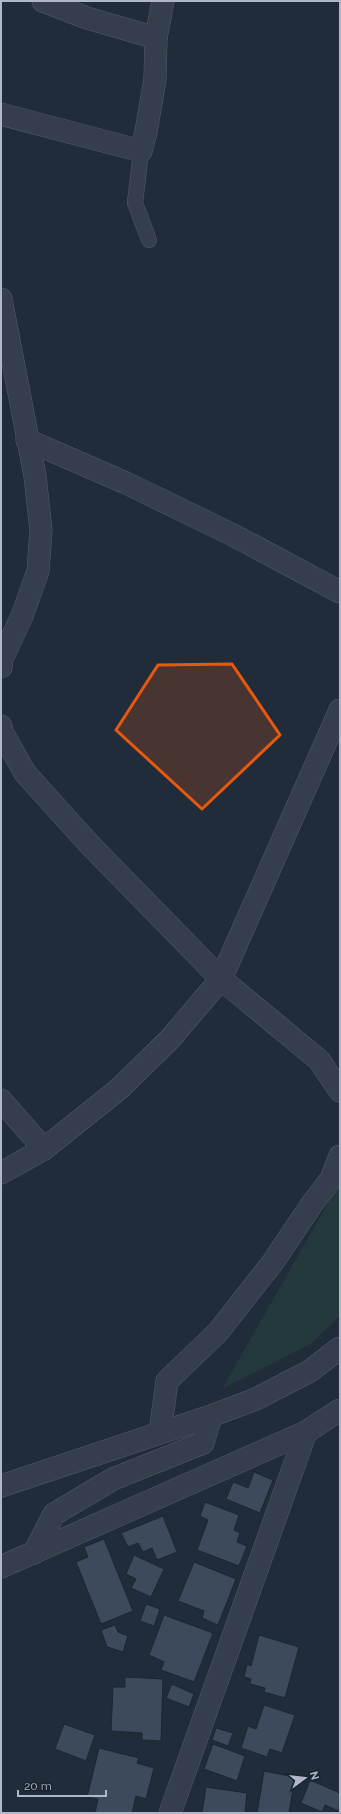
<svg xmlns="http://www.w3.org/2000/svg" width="341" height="1814" font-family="Raleway,sans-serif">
  <rect width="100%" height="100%" fill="#212c3b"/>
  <!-- green -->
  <path fill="#23393c" d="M340 1182V1316L311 1344 222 1389Z"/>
  <!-- building -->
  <g fill="#3c4a5b" stroke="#1c2532">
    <path d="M254 1472 273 1480 260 1513 226 1499 233 1482 248 1488Z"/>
    <path d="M205 1502 239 1515 234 1530 240 1533 237 1542 247 1546 239 1566 197 1550 208 1520 200 1516Z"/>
    <path d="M163 1516 177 1552 157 1560 152 1548 143 1552 138 1543 128 1547 121 1533Z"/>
    <path d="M104 1539 133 1611 101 1624 76 1562 88 1557 84 1547Z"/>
    <path d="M134 1555 164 1569 151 1597 131 1588 136 1579 126 1574Z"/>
    <path d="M194 1562 236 1579 218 1625 202 1618 204 1611 178 1601Z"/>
    <path d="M146 1604 160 1609 154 1626 140 1621Z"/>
    <path d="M164 1615 213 1633 194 1682 161 1670 164 1662 149 1655Z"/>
    <path d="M115 1625 118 1632 128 1636 123 1652 107 1647 101 1630Z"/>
    <path d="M259 1635 299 1647 285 1698 264 1692 265 1688 250 1684 251 1679 244 1677 247 1664 251 1666Z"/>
    <path d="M125 1677 163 1679 161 1741 142 1740V1733L111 1731 113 1687H125Z"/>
    <path d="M172 1684 194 1694 189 1707 166 1698Z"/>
    <path d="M264 1705 295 1715 282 1753 270 1749 267 1757 241 1748 248 1726 256 1729Z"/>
    <path d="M64 1724 95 1735 86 1761 55 1749Z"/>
    <path d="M216 1728 233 1733 228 1746 212 1740Z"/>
    <path d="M213 1744 245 1756 237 1781 204 1769Z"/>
    <path d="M99 1748 139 1758 137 1763 154 1768 146 1799 136 1796 132 1813H95L98 1799 87 1797Z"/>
    <path d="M264 1771 295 1777 289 1813H257Z"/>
    <path d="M310 1780 340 1793 339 1811 325 1805 322 1812 301 1803Z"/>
    <path d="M206 1787 247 1793 245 1813H202Z"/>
  </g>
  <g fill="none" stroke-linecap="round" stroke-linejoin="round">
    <defs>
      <path id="service" d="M141 151 135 203 149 240"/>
      <g id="minor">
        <path d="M43 1 87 18 156 38"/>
        <path d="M1 114 141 151 146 132 155 79 156 38 163 1"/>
        <path d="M1 299 35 476 41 530 38 571 22 616 2 659 1 667"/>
        <path d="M27 440 126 483 235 536 340 592"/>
        <path d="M1 726 2 732 25 773 91 846 221 979 319 1060 340 1091"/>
        <path d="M1 1100 44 1149"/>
        <path d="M1 1173 44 1149 119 1089 170 1039 221 979 340 710"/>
        <path d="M160 1433 167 1381 218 1332 273 1262 312 1204 331 1179 340 1156"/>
        <path d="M1 1486 211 1416 256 1399 310 1371 340 1348"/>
        <path d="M34 1553 54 1514 113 1479 203 1443 211 1416"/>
        <path d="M1 1567 306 1432 340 1410"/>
        <path d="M170 1813 306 1432"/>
      </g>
    </defs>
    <!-- service casing -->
    <use href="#service" stroke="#535b69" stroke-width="16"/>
    <!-- minor casing -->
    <use href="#minor" stroke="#535b69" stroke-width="23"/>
    <!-- service -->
    <use href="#service" stroke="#353e4c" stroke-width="15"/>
    <!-- minor -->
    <use href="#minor" stroke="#353e4c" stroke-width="22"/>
  </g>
  <!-- marked area -->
  <path fill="#e8590c" fill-opacity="0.2" stroke="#e8590c" stroke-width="3" stroke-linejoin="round" d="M232 664 280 735 202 809 116 730 158 665Z"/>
  <!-- border -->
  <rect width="341" height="1814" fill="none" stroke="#b0b8c8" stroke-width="4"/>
  <!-- north arrow -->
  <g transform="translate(305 1778) rotate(75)" stroke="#1a2330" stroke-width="3" paint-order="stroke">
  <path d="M0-3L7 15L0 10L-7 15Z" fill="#b0b8c8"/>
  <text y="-6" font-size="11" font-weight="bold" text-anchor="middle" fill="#b0b8c8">N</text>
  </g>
  <!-- scale -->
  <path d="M18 1790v6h88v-6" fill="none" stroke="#b0b8c8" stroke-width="2"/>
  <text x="24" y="1790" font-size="12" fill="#b0b8c8" stroke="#1a2330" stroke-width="3" paint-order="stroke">20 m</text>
</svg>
